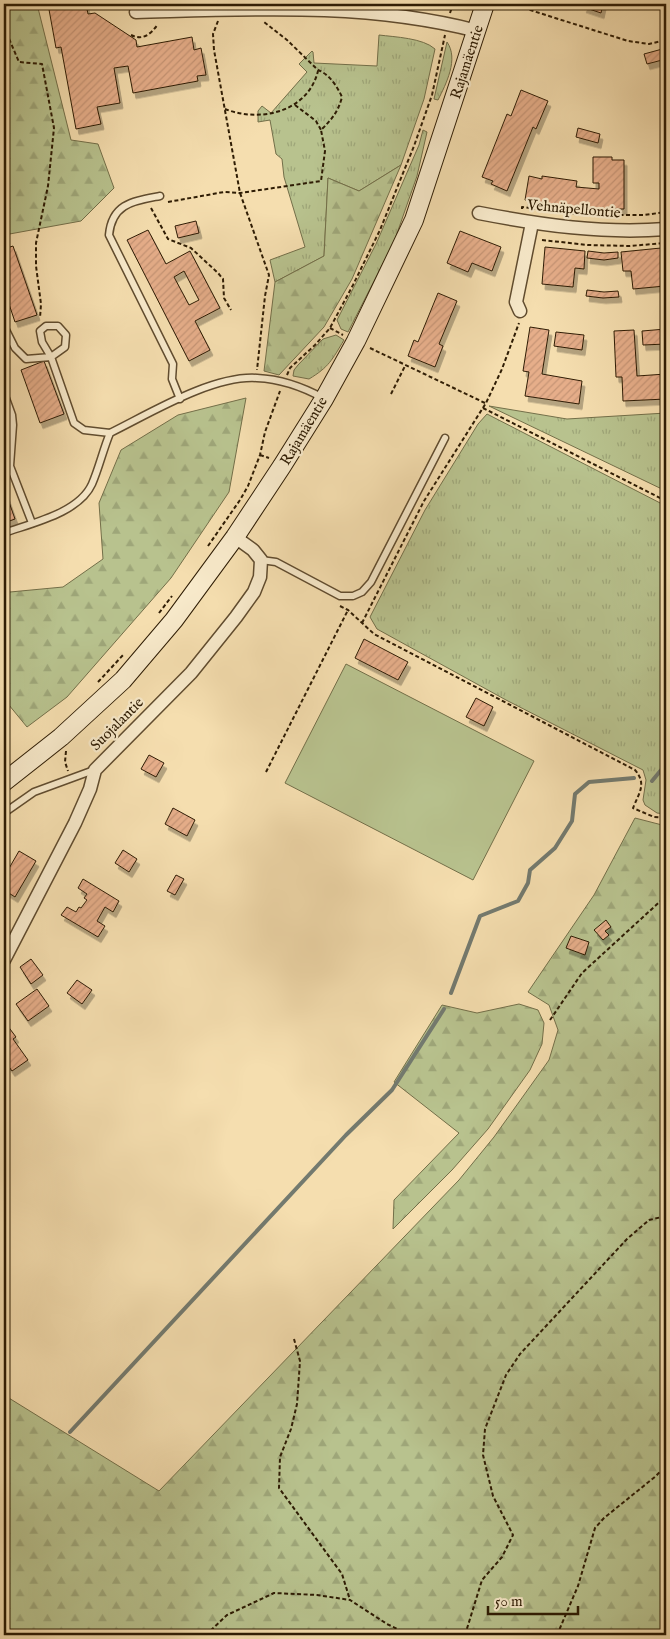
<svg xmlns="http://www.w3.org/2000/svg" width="670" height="1639" font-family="'IM FELL English',serif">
  <defs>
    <pattern id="grass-tufts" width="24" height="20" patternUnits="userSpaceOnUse" patternTransform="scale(1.25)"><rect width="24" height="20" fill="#b8c28e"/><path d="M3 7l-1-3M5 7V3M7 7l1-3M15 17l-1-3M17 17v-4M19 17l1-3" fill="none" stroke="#9ea679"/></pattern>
    <pattern id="forest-firs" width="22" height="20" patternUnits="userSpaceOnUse" patternTransform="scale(1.25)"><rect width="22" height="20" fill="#b8c28e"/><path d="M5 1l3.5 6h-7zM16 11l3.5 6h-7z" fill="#9ea679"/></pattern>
    <pattern id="building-hatch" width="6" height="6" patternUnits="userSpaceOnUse" patternTransform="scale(1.25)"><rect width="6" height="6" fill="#e6ae8a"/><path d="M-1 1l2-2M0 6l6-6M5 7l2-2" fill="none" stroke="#c69575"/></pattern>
    <filter id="shadow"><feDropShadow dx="3" dy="5.5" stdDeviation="0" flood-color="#0004"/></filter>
  </defs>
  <rect width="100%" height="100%" fill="#f5deaf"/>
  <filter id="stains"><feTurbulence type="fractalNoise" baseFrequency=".004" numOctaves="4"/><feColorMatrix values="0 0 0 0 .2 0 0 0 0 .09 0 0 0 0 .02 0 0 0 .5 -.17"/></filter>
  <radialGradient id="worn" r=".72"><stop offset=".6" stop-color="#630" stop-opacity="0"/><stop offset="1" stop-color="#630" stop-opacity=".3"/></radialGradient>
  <!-- grass -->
  <g fill="url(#grass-tufts)" stroke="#736f49">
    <path d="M379 35C395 37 423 38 435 49L424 99 401 165 359 191 328 178 324 256 275 282 270 260 305 247 284 177 282 159 276 154 270 120 258 122V111L262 106 271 113 307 72 299 64 312 51 313 52 314 63 377 66Z"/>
    <path d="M447 42C459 59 446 84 438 100L434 99Z"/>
    <path d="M423 130 427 132 417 176 394 242 348 332 341 329 337 320 376 244 419 145Z"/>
    <path d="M336 335 344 340C332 360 329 367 309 379L293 376 294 370 298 365 323 339Z"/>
    <path d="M489 406 567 419 666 413V491Z"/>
    <path d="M487 414 666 506V814L657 813 645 805 643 800 646 780 643 770 506 700 377 629 370 617 425 510 478 424Z"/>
  </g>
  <!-- forest -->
  <g fill="url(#forest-firs)" stroke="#736f49">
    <path d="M4 4H37L71 140 98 144 114 188 81 221 4 235Z"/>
    <path d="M401 165 352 279 324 327 279 375 264 371 275 282 324 256 328 178 359 191Z"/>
    <path d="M246 398 229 492 171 578 67 697 27 727 4 699V595L10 592 63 587 103 559 99 503 121 450 178 415Z"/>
    <path d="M635 818 666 826V1635H4V1395L159 1491 459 1180 494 1137 549 1060 558 1030 549 1005 528 992 594 895Z"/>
    <path d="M519 1004 538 1010 544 1023 542 1044 530 1070 488 1129 452 1170 393 1229 394 1200 459 1133 394 1082 442 1005 477 1013Z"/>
  </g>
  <!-- green -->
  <path fill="#b8c28e" stroke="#736f49" d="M346 664 534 761 473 880 285 783Z"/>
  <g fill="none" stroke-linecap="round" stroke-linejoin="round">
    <!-- stream -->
    <g stroke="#737a6f" stroke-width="4">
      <path d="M652 781 666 764"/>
      <path d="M451 993 480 916 518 901 528 883 530 870 555 848 572 821 575 794 589 782 634 778"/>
      <path d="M70 1432 346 1135 392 1090 444 1009"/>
    </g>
  </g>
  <!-- building -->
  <g fill="url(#building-hatch)" stroke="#2e1c04" fill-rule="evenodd" filter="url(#shadow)">
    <path d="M48 4H86L88 14 95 13 136 40 137 47 192 37 194 50 201 48 206 75 197 76 198 81 133 93 128 66 114 68 120 103 97 107 101 124 76 129 61 47 56 48Z"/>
    <path d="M585 4H603L601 13 583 7Z"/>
    <path d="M666 48V59L647 64 644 54Z"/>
    <path d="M521 90 548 101 536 129 533 127 507 191 491 184 493 181 482 177 507 114 511 116Z"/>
    <path d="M578 128 600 134 598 143 576 137Z"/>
    <path d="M593 157H612V160H624V209H584L525 200 529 176 542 179V176L577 181 576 187 599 189V183H593Z"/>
    <path d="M196 221 199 233 178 238 175 226Z"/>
    <path d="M148 230 166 264 190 251 220 308 195 321 210 350 189 361 127 240ZM184 271 199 300 189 305 174 277Z"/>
    <path d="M460 231 501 247 492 271 472 263 468 272 447 263Z"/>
    <path d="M13 246 37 315 15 322 4 289V249Z"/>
    <path d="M545 247 585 251 584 269 575 268 573 287 542 284Z"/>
    <path d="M661 248 665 286 633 289 631 271H623L621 252Z"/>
    <path d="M588 251 604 253 618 252V258L604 260 587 258Z"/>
    <path d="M587 290 604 292 618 291 619 297 603 298 586 296Z"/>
    <path d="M438 293 457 301 439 344 443 346 435 367 408 356 414 340 418 342Z"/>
    <path d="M530 327 549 330 542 374 582 381 579 404 525 396 529 372 523 371Z"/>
    <path d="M666 329V344L643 345 642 331Z"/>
    <path d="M634 330 637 376 666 374V399L623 401 622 377H616L614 331Z"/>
    <path d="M556 332 584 335 582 350 554 346Z"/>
    <path d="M44 361 64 414 40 423 21 370Z"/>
    <path d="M4 407 10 424 4 426Z"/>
    <path d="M4 488 15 519 4 523Z"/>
    <path d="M364 639 408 662 398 680 355 658Z"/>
    <path d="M476 698 493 707 484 726 466 717Z"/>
    <path d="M149 755 164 763 156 777 141 769Z"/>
    <path d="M173 808 195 820 187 836 165 824Z"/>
    <path d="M123 850 137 859 129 872 115 863Z"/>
    <path d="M19 851 36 861 15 897 4 890V877Z"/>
    <path d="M176 875 184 879 175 895 167 891Z"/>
    <path d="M83 879 119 901 113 912 105 907 97 921 105 926 98 937 61 915 67 907 76 912 79 907 81 908 87 900 84 898 87 894 78 888Z"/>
    <path d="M606 920 611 927 605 931 609 935 603 940 594 930Z"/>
    <path d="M571 936 589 942 585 955 566 948Z"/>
    <path d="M31 959 43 975 31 984 20 967Z"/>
    <path d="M77 980 92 990 82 1004 67 993Z"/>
    <path d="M37 989 49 1006 28 1021 16 1004Z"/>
    <path d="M4 1021 16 1037 13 1039 28 1060 12 1071 4 1060Z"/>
  </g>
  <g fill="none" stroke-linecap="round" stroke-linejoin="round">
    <defs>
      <g id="service">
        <path d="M160 196C134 201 112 203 109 235L173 364 172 379 180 399"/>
        <path d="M4 326 15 348 26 359 51 357 65 347 66 335 58 326H46L40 331 42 342 51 357 74 423 84 430 110 433"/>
        <path d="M4 393 12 415 13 425 10 466 32 523"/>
        <path d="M4 533C32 523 79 513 92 484 99 468 103 450 110 433 149 414 212 375 257 378 279 379 303 387 323 398"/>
        <path d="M261 560 276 562 340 596H353L362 592 371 582 445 438"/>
        <path d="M4 813 34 792 94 770"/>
      </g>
      <g id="minor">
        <path d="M136 12C250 9 366 2 477 31"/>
        <path d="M479 213C541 225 603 234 666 229"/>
        <path d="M520 311 516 302 532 223"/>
        <path d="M4 960 75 823 90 789 95 770 191 673 236 617 254 592 260 577 261 560 253 550 235 537"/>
      </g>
      <path id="secondary" d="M4 782 61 737 123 680 174 620 235 537 282 466 324 399 356 341 414 220 485 4"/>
    </defs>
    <!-- service casing -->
    <use href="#service" stroke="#604c2f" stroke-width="9"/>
    <!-- minor casing -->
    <use href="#minor" stroke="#604c2f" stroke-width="15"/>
    <!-- secondary casing -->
    <use href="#secondary" stroke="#2e1c04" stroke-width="20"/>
    <!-- path -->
    <g stroke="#2e1c04" stroke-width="2" stroke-dasharray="4 2.5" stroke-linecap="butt">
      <path d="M511 4 628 41 649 44 666 40"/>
      <path d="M450 13 453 4"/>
      <path d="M218 21 213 34 214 50 240 193 269 275 265 296 257 370"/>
      <path d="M4 27 19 62 42 64 54 128 48 186 36 243V266L41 304 40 318"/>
      <path d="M131 35C143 41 151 34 158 24"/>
      <path d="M295 105 316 121 321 130"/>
      <path d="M225 109C260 123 308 112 318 71"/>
      <path d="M168 202 224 192 240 193 321 181 325 151 321 130C332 119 338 112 342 97 337 86 329 74 318 70L287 40 264 22"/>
      <path d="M151 208 168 239 191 248 218 273 223 279 224 298 231 310"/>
      <path d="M522 209V207L582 215"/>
      <path d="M587 215H644L666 212"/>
      <path d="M542 240 588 245 629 246 666 243"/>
      <path d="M330 328 343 335"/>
      <path d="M370 348 485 403"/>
      <path d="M287 375 290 368 315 345 330 328 353 285 380 230 414 146 432 95 445 35"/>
      <path d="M391 394 405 366"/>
      <path d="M483 408 666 501"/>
      <path d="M260 455 269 458"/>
      <path d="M208 546 240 500 248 486 260 455 265 432 280 391"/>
      <path d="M340 606 348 610 374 634 635 770C647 784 639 793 633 808L654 817 666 818"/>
      <path d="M159 613 172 596"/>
      <path d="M362 623 424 501 486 403 502 369 519 323"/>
      <path d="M98 682 124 654"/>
      <path d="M66 751 65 762 68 771"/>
      <path d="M266 772 348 610"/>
      <path d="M550 1020 582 973 666 896"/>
      <path d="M294 1339 300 1361 297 1404 291 1429 280 1457 279 1488 342 1574 350 1600"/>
      <path d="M206 1635 227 1615 274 1593 317 1595 350 1600 387 1624 410 1635"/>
      <path d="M465 1635 482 1580 502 1557 513 1535 493 1496 483 1455 485 1429 506 1375 520 1354 627 1239 649 1220 666 1216"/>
      <path d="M557 1635 578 1586 595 1528 604 1518 656 1476 666 1465"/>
    </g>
    <!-- service -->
    <use href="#service" stroke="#f8eacb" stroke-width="6"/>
    <!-- minor -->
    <use href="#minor" stroke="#f8eacb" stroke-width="12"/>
    <!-- secondary -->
    <use href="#secondary" stroke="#f8eacb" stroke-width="18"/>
  </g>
  <g text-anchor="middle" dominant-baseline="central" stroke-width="4.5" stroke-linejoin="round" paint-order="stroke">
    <!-- street labels -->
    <g font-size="15" fill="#2e1c04" stroke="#f8eacb">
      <text transform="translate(467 62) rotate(-72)">Rajamäentie</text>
      <text transform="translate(574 209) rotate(5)">Vehnäpellontie</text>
      <text transform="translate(304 431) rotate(-59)">Rajamäentie</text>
      <text transform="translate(117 724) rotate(-45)">Suojalantie</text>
    </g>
  </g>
  <!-- margin -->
  <rect width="670" height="1639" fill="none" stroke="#f5deaf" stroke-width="20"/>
  <rect x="5" y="5" width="660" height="1629" fill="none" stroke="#2e1c04" stroke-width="2.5"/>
  <rect x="10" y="10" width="650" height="1619" fill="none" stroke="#2e1c04"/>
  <!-- scale -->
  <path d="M488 1606v8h90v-8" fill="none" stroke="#2e1c04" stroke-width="2.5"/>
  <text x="495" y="1606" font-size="15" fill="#2e1c04" stroke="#f8eacb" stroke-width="4" paint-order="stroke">50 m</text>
  <rect width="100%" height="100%" filter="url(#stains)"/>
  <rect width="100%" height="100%" fill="url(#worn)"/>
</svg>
